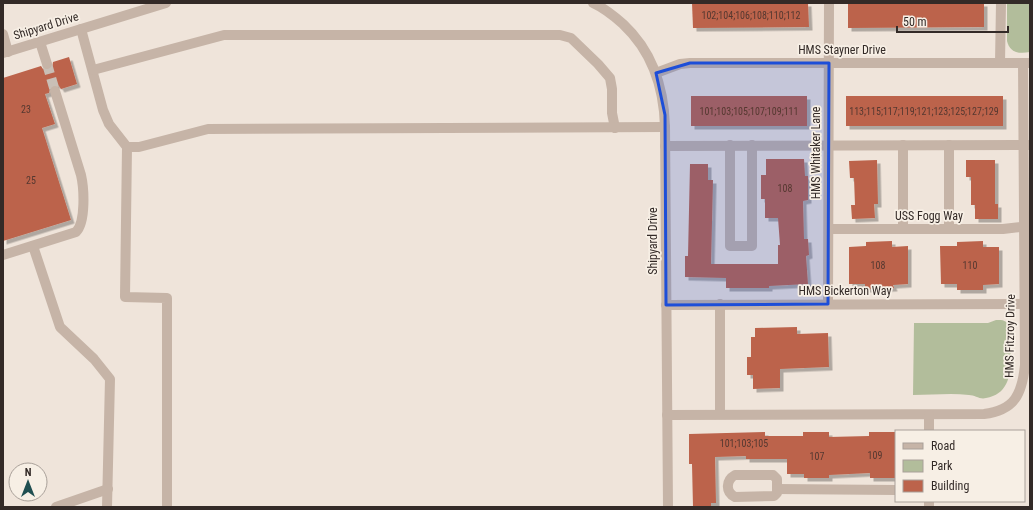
<svg xmlns="http://www.w3.org/2000/svg" width="1033" height="510" font-family="'Roboto Condensed',sans-serif">
  <defs>
    <filter id="shadow"><feDropShadow dx="3.5" dy="3.5" stdDeviation="0" flood-color="#0004"/></filter>
  </defs>
  <rect width="100%" height="100%" fill="#efe4da"/>
  <!-- green -->
  <g fill="#b2bd9b">
    <path d="M1007 3H1030V52C1019 54 1010 53 1007 41Z"/>
    <path d="M996 320C1003 320 1007 320 1009 327 1010 351 1019 393 986 398 980 400 975 395 969 395 951 393 932 395 913 395L914 323H988Z"/>
  </g>
  <!-- building -->
  <g fill="#bc634b" filter="url(#shadow)">
    <path d="M692 3H808L809 27 693 28Z"/>
    <path d="M848 3H984V27L848 28Z"/>
    <path d="M69 57 77 84 61 89 59 86 56 85 50 87 49 93 45 94 55 124 42 128 71 220 3 241V78L41 66 43 69 49 70 52 68 53 62Z"/>
    <rect x="691" y="96" width="116" height="30"/>
    <rect x="846" y="96" width="157" height="30"/>
    <path d="M766 159H804L805 176H808V200L803 201 804 239H808L809 255 806 256 808 284 769 286V288H726V278L685 277V256H688L690 164H708V180H713L711 264H778V245H780L778 218H765V199H761V175H766Z"/>
    <path d="M877 160 878 204H874L875 218 852 219 851 205H855L854 178H850L849 161Z"/>
    <path d="M966 160H995V204H998V219H975V205H971V177H966Z"/>
    <path d="M892 241V247L908 246V284L893 285 894 288 865 289V284H849V247L866 246V242Z"/>
    <path d="M983 241V247H999V284L983 285V290H957V284H941L940 246H957V242Z"/>
    <path d="M797 327V334L828 333 829 367 780 369V388L753 389V375H747V357H751V337H755V328Z"/>
    <path d="M765 432V436H803V432H829V437L869 436V432H896V478H870V473L829 475V478H804V474H787V459H746V456L715 457 716 503H711V507H693L692 464H689V434Z"/>
  </g>
  <g fill="none" stroke-linecap="round" stroke-linejoin="round">
    <!-- minor-tunnel -->
    <path stroke="#c9bfb6" stroke-width="10" stroke-dasharray="10 5" stroke-linecap="butt" d="M47 64 55 91"/>
    <!-- minor -->
    <g stroke="#c6b4a7" stroke-width="10">
      <path d="M593 3C604 8 614 16 623 24 653 52 664 88 665 127L668 507"/>
      <path d="M81 29 103 110 109 124 127 147 125 297 167 298V507"/>
      <path d="M3 34 8 52"/>
      <path d="M40 42 47 64"/>
      <path d="M3 53 166 3"/>
      <path d="M1000 63 1001 3"/>
      <path d="M93 70 224 35H560L571 38 598 64 610 78 612 89V113L615 128"/>
      <path d="M656 73 680 64 690 63H1030"/>
      <path d="M730 145V246H752V145"/>
      <path d="M903 145V229"/>
      <path d="M949 145V229"/>
      <path d="M665 146 1030 145"/>
      <path d="M127 147H139L208 129 665 127"/>
      <path d="M829 229H1003L1030 226"/>
      <path d="M33 246 60 327 94 359 110 379 107 507"/>
      <path d="M3 255 76 232C86 222 84 188 81 175L55 91"/>
      <path d="M720 304V414"/>
      <path d="M828 304 829 3"/>
      <path d="M666 305 1024 304"/>
      <path d="M667 415 984 414C1015 410 1022 394 1025 365L1023 63"/>
      <path d="M929 415V431"/>
      <path d="M735 475H773L777 479V493L774 496 735 497C725 492 726 480 735 475Z"/>
      <path d="M777 489 896 490"/>
      <path d="M929 501V507"/>
      <path d="M56 507 108 489"/>
    </g>
  </g>
  <!-- marked area -->
  <path fill="#1d4ed8" fill-opacity="0.2" stroke="#1d4ed8" stroke-width="3" stroke-linejoin="round" d="M690 63H829L828 304 666 305 665 115 656 73Z"/>
  <g text-anchor="middle" dominant-baseline="central" stroke-width="3.5" stroke-linejoin="round" paint-order="stroke">
    <!-- number labels -->
    <g font-size="10" fill="#553830">
      <text x="751" y="15">102;104;106;108;110;112</text>
      <text x="26" y="109">23</text>
      <text x="749" y="111">101;103;105;107;109;111</text>
      <text x="924" y="111">113;115;117;119;121;123;125;127;129</text>
      <text x="31" y="180">25</text>
      <text x="785" y="188">108</text>
      <text x="878" y="265">108</text>
      <text x="970" y="265">110</text>
      <text x="744" y="443">101;103;105</text>
      <text x="875" y="455">109</text>
      <text x="817" y="456">107</text>
    </g>
    <!-- street labels -->
    <g font-size="12" fill="#332a27" stroke="#f7efe5">
      <text transform="translate(46 26) rotate(-17)">Shipyard Drive</text>
      <text x="842" y="50">HMS Stayner Drive</text>
      <text transform="translate(816 153) rotate(-90)">HMS Whitaker Lane</text>
      <text x="929" y="216">USS Fogg Way</text>
      <text transform="translate(653 241) rotate(-90)">Shipyard Drive</text>
      <text x="845" y="291">HMS Bickerton Way</text>
      <text transform="translate(1010 336) rotate(-89)">HMS Fitzroy Drive</text>
    </g>
  </g>
  <!-- border -->
  <rect width="1033" height="510" fill="none" stroke="#332a27" stroke-width="8"/>
  <!-- legend -->
  <rect x="895" y="430" width="130" height="72" fill="#f7efe5" stroke="#a9a099"/>
  <rect x="903" y="443" width="20" height="6" fill="#c6b4a7" stroke="#a9a099"/>
  <text x="931" y="450" font-size="12" fill="#332a27">Road</text>
  <rect x="903" y="460" width="20" height="12" fill="#b2bd9b" stroke="#a9a099"/>
  <text x="931" y="470" font-size="12" fill="#332a27">Park</text>
  <rect x="903" y="480" width="20" height="12" fill="#bc634b" stroke="#a9a099"/>
  <text x="931" y="490" font-size="12" fill="#332a27">Building</text>
  <!-- north arrow -->
  <g transform="translate(28 482)"><circle r="19" fill="#f7efe5" stroke="#a9a099"/>
  <path d="M0-3L7 15L0 10L-7 15Z" fill="#204f51"/>
  <text y="-6" font-size="11" font-weight="bold" text-anchor="middle" fill="#332a27">N</text>
  </g>
  <!-- scale -->
  <path d="M897 26v6h111v-6" fill="none" stroke="#332a27" stroke-width="2"/>
  <text x="903" y="26" font-size="12" fill="#332a27" stroke="#f7efe5" stroke-width="3" paint-order="stroke">50 m</text>
</svg>
